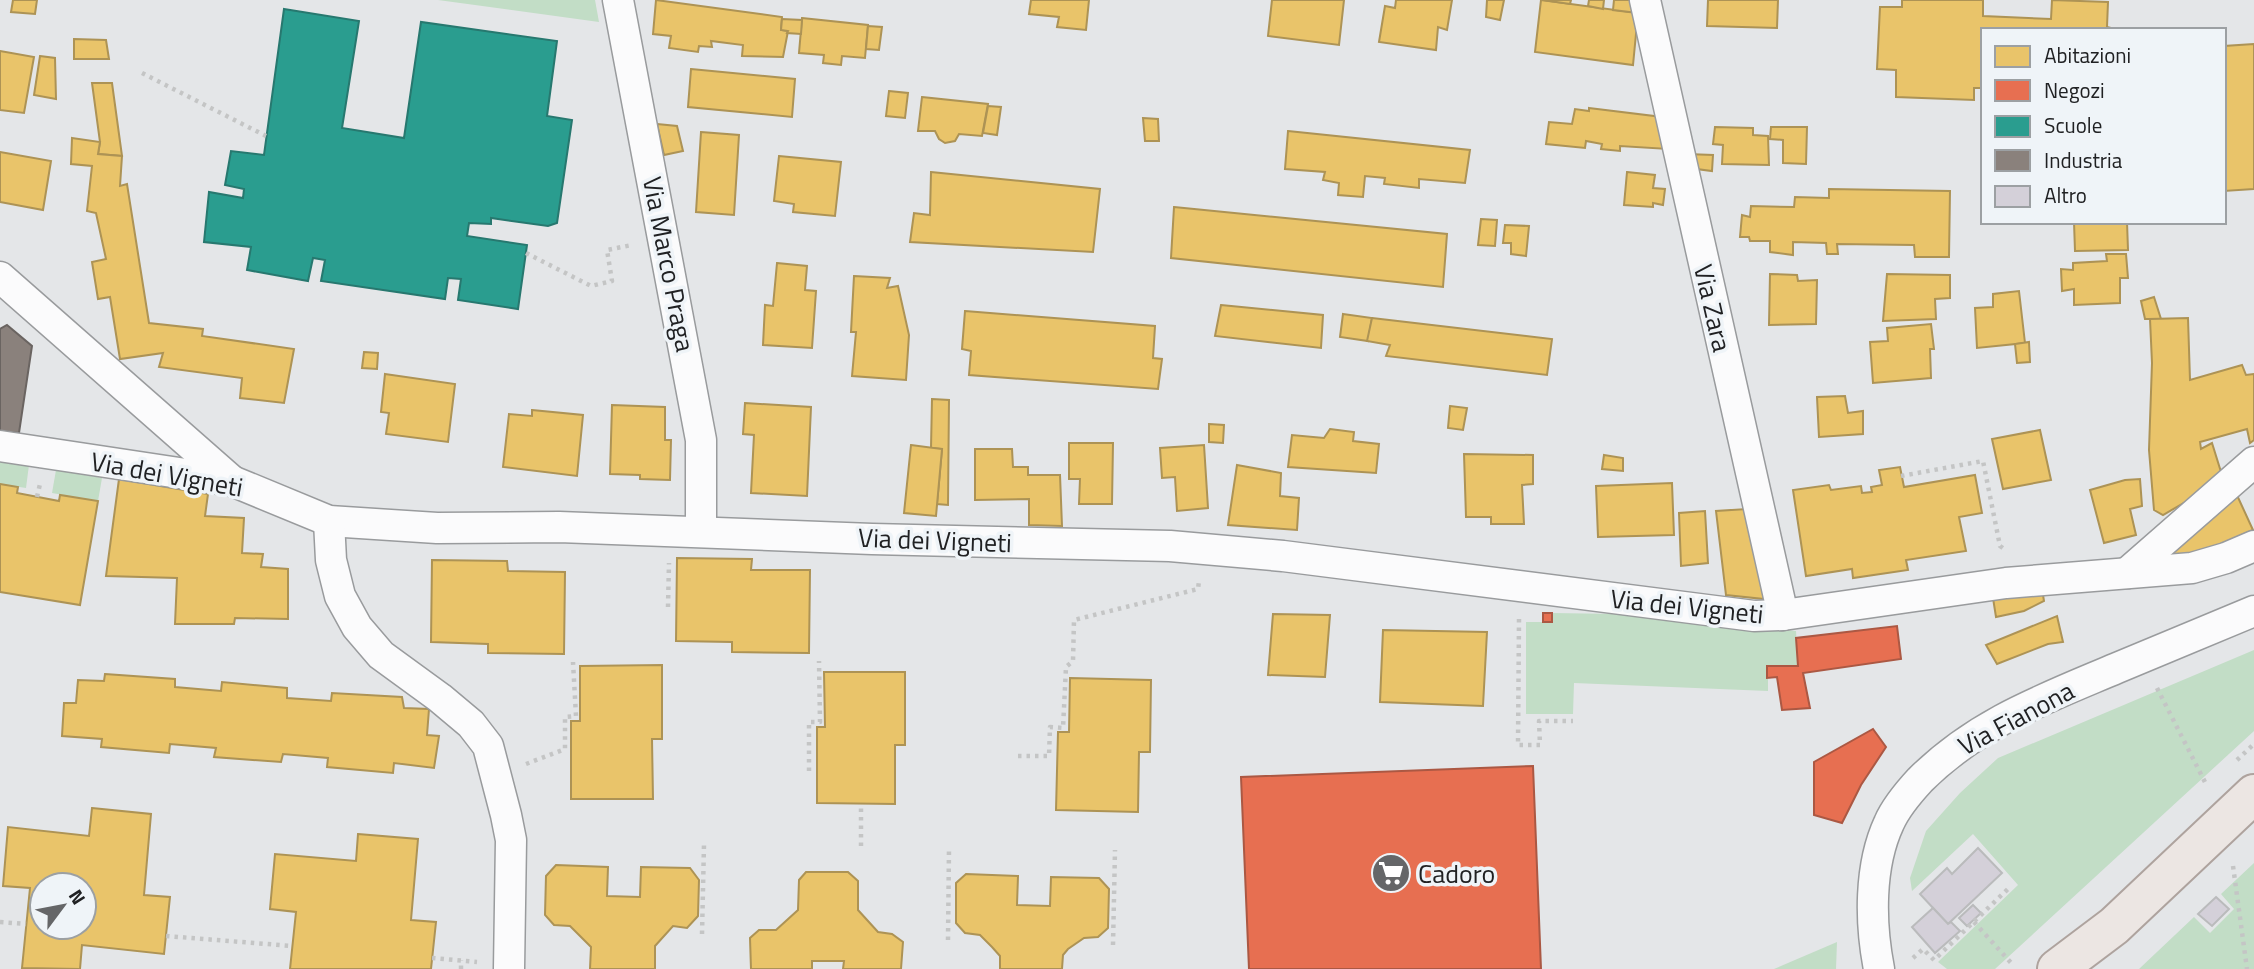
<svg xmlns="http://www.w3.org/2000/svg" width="2254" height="969" font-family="'Titillium Web',sans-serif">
  <rect width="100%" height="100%" fill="#e4e6e8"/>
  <!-- green -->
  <g fill="#c2ddc6">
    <path d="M438 0H595L599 22Z"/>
    <path d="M0 460 29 465 26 488 0 484Z"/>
    <path d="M56 470 102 478 98 501 52 493Z"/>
    <path d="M1552 613 1617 614 1796 631 1798 666 1768 667V691L1574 683 1573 714H1526V622H1552Z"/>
    <path d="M2254 650V731L1995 969H1947L1938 962 2018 885 1973 834 1912 891 1910 878 1926 831 1960 793 1998 758Z"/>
    <path d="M2254 863V969H2139L2194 917 2210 933 2234 909 2221 894Z"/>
    <path d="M1837 942 1836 969H1774Z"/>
  </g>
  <!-- homes -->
  <g fill="#e9c46a" stroke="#ad9355" stroke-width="2" fill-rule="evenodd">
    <path d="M13 0H37L35 14 11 12Z"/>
    <path d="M656 0 782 17 781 30 788 31 783 57 742 56 743 45 711 41 712 47 699 46 698 52 669 48 671 36 653 34Z"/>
    <path d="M1031 0H1089L1086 30 1057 27 1059 17 1029 14Z"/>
    <path d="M1272 0H1344L1339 45 1268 36Z"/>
    <path d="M1396 0H1452L1447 30 1438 27 1436 50 1379 42 1385 6 1395 8Z"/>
    <path d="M1487 0H1504L1500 20 1486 17Z"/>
    <path d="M1541 0 1638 13 1633 65 1535 52Z"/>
    <path d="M1543 0H1571L1570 4Z"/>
    <path d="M1589 0H1604L1603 9 1588 6Z"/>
    <path d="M1614 0H1634L1638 13 1613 10Z"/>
    <path d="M1708 0H1778L1777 28 1707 26Z"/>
    <path d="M1902 0H1983V16L2051 19 2052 0 2108 2 2107 27 2119 30H1983V88H1974V100L1896 97V70L1877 69 1880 7H1902Z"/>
    <path d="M802 18 868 25 865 58 842 56 841 65 823 63 824 55 799 53Z"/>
    <path d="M782 19 802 20 801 34 787 33 788 31 781 30Z"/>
    <path d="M868 26 882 27 879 50 866 49Z"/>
    <path d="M74 39 106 40 109 59H74Z"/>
    <path d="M2254 44V189L2224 191V46Z"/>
    <path d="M0 51 34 57 24 113 0 110Z"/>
    <path d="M40 56 55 58 56 99 34 95Z"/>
    <path d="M691 69 795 79 792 117 688 107Z"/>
    <path d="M92 83H112L122 156 98 154 100 142Z"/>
    <path d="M889 91 908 93 905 118 886 116Z"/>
    <path d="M922 97 988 104 982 136 959 134 955 141 945 143 939 139 935 131H918Z"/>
    <path d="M988 106 1001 107 997 135 983 133Z"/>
    <path d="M1589 108 1662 117 1668 149 1620 146V151L1601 149 1602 144 1586 141 1585 148 1546 144 1549 122 1572 124 1575 109 1589 111Z"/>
    <path d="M1143 118 1158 119 1159 141H1145Z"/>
    <path d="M657 124 677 126 683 151 664 155Z"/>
    <path d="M1715 127 1753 128V135L1768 136 1769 165 1722 164 1723 145 1713 144Z"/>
    <path d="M1771 127H1807L1806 164 1783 163V140L1770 139Z"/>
    <path d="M1288 131 1470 150 1465 183 1419 179V188L1384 184 1385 178 1365 176 1363 197 1338 195 1339 183 1323 180 1325 172 1285 169Z"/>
    <path d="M701 132 739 135 734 215 696 212Z"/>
    <path d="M72 138 100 142 98 154 122 156 120 186 127 184 149 323 203 329 202 336 294 349 284 403 240 398 242 378 159 367 163 353 120 359 110 297 98 299 92 262 106 259 96 213 87 211 92 166 71 164Z"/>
    <path d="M0 152 51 161 43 210 0 202Z"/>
    <path d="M1686 154 1713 155 1712 171 1689 168Z"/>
    <path d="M779 156 841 162 835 216 793 212 794 204 774 201Z"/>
    <path d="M931 172 1100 189 1093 252 910 242 914 213 930 215Z"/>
    <path d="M1627 172 1655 175 1653 188 1665 189 1663 205 1653 203V207L1624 205Z"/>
    <path d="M1829 189 1950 191 1949 257H1915L1914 245 1837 244 1838 254H1827L1826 243 1793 242V255L1770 252V241H1750L1749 237H1740L1742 215 1750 217 1751 206 1794 207 1795 197 1829 198Z"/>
    <path d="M1174 207 1447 234 1443 287 1171 258Z"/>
    <path d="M1481 219 1497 220 1495 246 1478 245Z"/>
    <path d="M2074 222H2127L2128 250 2075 251Z"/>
    <path d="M1505 225 1529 226 1526 256 1511 254V243H1503Z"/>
    <path d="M2106 254H2126L2128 278H2120V303L2074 305V289L2062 291 2061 269 2073 270V263L2107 261Z"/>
    <path d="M777 263 807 266 805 290 816 291 812 348 763 345 765 305 773 306Z"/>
    <path d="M1770 274 1797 275 1798 281 1817 280 1816 324 1769 325Z"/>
    <path d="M1887 274 1950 275V298L1935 299 1936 319 1883 321Z"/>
    <path d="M854 276 890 278 887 288 898 286 909 335 906 380 852 376 856 332H851Z"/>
    <path d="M2019 291 2025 343 1977 348 1975 308 1993 307V294Z"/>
    <path d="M2154 297 2161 319H2145L2141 301Z"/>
    <path d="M1221 305 1323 315 1321 348 1215 336Z"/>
    <path d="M965 311 1155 326 1153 358 1162 359 1158 389 969 375 971 351 962 349Z"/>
    <path d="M1343 314 1372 318 1368 341 1340 337Z"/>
    <path d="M1372 318 1552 339 1547 375 1386 356 1390 345 1367 341Z"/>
    <path d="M2188 318 2190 380 2242 365 2246 375 2254 374V440L2250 443 2247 429 2200 442 2201 449 2212 443 2221 472 2194 497 2163 515 2154 510 2149 450 2152 363 2150 319Z"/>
    <path d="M1931 324 1934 349H1930L1931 378 1873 383 1870 342 1888 341 1887 328Z"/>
    <path d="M2029 342 2030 362 2017 363 2015 344Z"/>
    <path d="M364 352 378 353 377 369 362 368Z"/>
    <path d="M385 374 455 384 448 442 386 434 389 413 381 412Z"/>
    <path d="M1845 396 1848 413 1863 411V434L1819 437 1817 397Z"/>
    <path d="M932 399 949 400 948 505 937 504 942 449 931 448Z"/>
    <path d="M745 403 811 407 807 496 751 493 754 435 743 434Z"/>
    <path d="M612 405 665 407V440H671L670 480 640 479V475L610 474Z"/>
    <path d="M1450 406 1467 408 1463 430 1448 428Z"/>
    <path d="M532 410 583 415 577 476 503 467 509 414 532 416Z"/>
    <path d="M1209 424 1224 425 1223 443 1209 442Z"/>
    <path d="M1330 429 1354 432 1353 441 1379 444 1376 473 1288 467 1292 435 1324 438Z"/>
    <path d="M2040 430 2051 480 2003 489 1992 439Z"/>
    <path d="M1069 443H1113L1112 504H1079L1080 479H1069Z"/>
    <path d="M911 445 942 449 936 516 904 513Z"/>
    <path d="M1204 445 1208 508 1177 511 1175 477 1162 478 1160 448Z"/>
    <path d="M975 449H1012L1013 467H1028V475H1060L1062 526 1029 525V499L975 500Z"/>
    <path d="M1464 454 1533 455V484L1522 485 1524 524H1491V517H1466Z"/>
    <path d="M1604 455 1623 458V471L1602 469Z"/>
    <path d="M1237 465 1281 473 1280 496 1299 498 1297 530 1228 525Z"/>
    <path d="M1900 467 1904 487 1975 475 1982 513 1959 517 1966 551 1906 560 1908 570 1853 578 1852 569 1806 576 1793 490 1829 485 1831 490 1861 486 1862 493 1872 492 1871 487 1882 485 1879 470Z"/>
    <path d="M119 479 208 494 205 516 244 518 242 553 263 554 261 567 288 569V619L235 618 234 624H175L177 578 106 576Z"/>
    <path d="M2140 479 2142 506 2130 509 2136 535 2104 543 2090 490 2125 480Z"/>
    <path d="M1672 483 1674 535 1598 537 1596 486Z"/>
    <path d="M0 484 18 487 17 493 59 501 60 495 98 501 80 605 0 592Z"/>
    <path d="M2236 493 2253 530 2191 558 2172 555 2173 547Z"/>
    <path d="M1747 509 1764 599 1726 595 1716 511Z"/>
    <path d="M1705 511 1708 563 1681 566 1679 513Z"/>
    <path d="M677 558 752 559 751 570H810L809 653 732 652V642L676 641Z"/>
    <path d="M432 560 507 561 508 571 565 572 564 654 488 653V644L431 642Z"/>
    <path d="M2042 589 2044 601 2024 611 1996 617 1993 598Z"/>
    <path d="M1273 614 1330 615 1325 677 1268 675Z"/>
    <path d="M2057 616 2063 642 2048 644 1997 664 1986 645Z"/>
    <path d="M1383 630 1487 632 1483 706 1380 702Z"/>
    <path d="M662 665V739H652L653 799H571V721H580V666Z"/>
    <path d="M824 672H905V745H895V804L817 803V727H825Z"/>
    <path d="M105 674 175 679V687L221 691 222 682 287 688V698L331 701 332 693 402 697 404 708 429 709 427 735 439 736 434 768 394 763 393 773 327 767 328 758 283 754 281 762 214 757 216 748 170 744 169 753 101 747 102 739 62 736 64 703H76L78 680 104 681Z"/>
    <path d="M1070 678 1151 680 1150 752H1139L1138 812 1056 810 1058 732H1069Z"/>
    <path d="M92 808 151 814 144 895 170 897 164 954 82 945 80 969 22 968 30 888 3 886 8 827 89 836ZM42 885H84V927H42Z"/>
    <path d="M358 834 418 839 411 920 436 922 431 969H290L296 912 270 909 275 854 356 861Z"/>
    <path d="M556 865 608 867 607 896 640 897 641 867 690 868 699 880 698 916 687 928 673 926 655 946V969H590L591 947 570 926 554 925 545 915 546 876Z"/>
    <path d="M806 872H848L858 881V910L878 932 892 934 903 942 901 969H843L844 961H812V969H751L750 938 759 930H776L798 910 799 880Z"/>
    <path d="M966 874 1018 876 1017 905 1050 906 1051 877 1099 878 1109 889 1108 928 1098 937 1084 938 1068 949 1063 955 1062 969H1000V956L992 947 980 935 965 933 956 923V883Z"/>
  </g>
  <!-- shops -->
  <g fill="#e76f51" stroke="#ab5843" stroke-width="2">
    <rect x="1543" y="613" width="9" height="9"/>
    <path d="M1897 626 1901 659 1803 673 1810 708 1782 710 1777 677 1767 678V666H1798L1796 638Z"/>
    <path d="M1873 729 1886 747 1861 785 1842 823 1814 815V762Z"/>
    <path d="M1533 766 1541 969H1249L1241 777Z"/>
  </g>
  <!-- schools -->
  <path fill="#2a9d8f" stroke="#27786f" stroke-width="2" d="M284 9 359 21 342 128 404 138 421 22 557 41 547 116 572 120 557 223 548 226 491 218V224L469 223 467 236 527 245 518 309 458 300 461 279 448 278 445 299 321 281 325 260 313 258 308 281 247 270 251 247 204 242 209 192 243 198 244 189 225 185 231 151 264 155Z"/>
  <!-- industry -->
  <path fill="#8a817c" stroke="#6a6461" stroke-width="2" d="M7 325 32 346 19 433 0 431V329Z"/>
  <!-- building -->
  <g fill="#d4d0d9" stroke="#babbbc" stroke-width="2">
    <path d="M1978 848 2002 873 1948 924 1920 894 1947 868 1952 874Z"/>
    <path d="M2216 897 2229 909 2212 926 2198 914Z"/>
    <path d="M1973 905 1981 913 1967 926 1959 918Z"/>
    <path d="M1933 908 1948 924 1951 922 1960 931 1935 953 1912 927Z"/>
  </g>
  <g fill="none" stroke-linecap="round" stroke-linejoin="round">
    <defs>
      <g id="minor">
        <path d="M618 0 701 440V531"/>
        <path d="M1645 0 1783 615"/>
        <path d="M0 277 232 481"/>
        <path d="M0 446 232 481 329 521 437 528 559 527 872 539 1170 546 1283 556 1754 616 1783 615 2006 583 2192 568 2226 558 2254 546"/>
        <path d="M329 521 331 560 340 596 357 627 381 655 440 698 471 724 488 746 506 815 511 840 509 969"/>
        <path d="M2127 573 2254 462"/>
        <path d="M1879 969C1870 923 1869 866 1889 823 1896 807 1908 793 1920 780 1977 723 2044 699 2117 668 2163 649 2208 630 2254 611"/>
      </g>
      <path id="primary" d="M2057 969 2114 926 2254 794"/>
    </defs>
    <!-- minor casing -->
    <use href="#minor" stroke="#999b9d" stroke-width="33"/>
    <!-- primary casing -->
    <use href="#primary" stroke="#aea39e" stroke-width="42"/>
    <!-- path -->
    <g stroke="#c4c5c5" stroke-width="4.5" stroke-dasharray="3.5 5" stroke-linecap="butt">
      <path d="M142 73 266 136"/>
      <path d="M526 253 591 286 612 281 607 250 632 245"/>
      <path d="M1901 476 1983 461 2000 546 2004 549"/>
      <path d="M37 497 40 484"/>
      <path d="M668 607 669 563"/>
      <path d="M1519 619 1518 745H1540L1539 721H1573"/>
      <path d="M2157 688 2207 786"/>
      <path d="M1018 756H1049L1050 727 1063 728 1066 667 1073 661 1074 620 1198 589 1199 581"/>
      <path d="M2237 760 2254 744"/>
      <path d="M526 764 565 749V717L576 716 573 662"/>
      <path d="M809 771V722H820L819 661"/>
      <path d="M861 846V808"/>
      <path d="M2233 866 2247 969"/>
      <path d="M0 922 26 924"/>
      <path d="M1974 922 2013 965"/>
      <path d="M702 934 704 844"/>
      <path d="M166 936 292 946"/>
      <path d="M948 940 949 848"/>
      <path d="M1113 945 1115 850"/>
      <path d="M432 958 477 962"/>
      <path d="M1913 958 1923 949 1934 960 2011 886"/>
      <path d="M461 969V960"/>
    </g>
    <!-- minor -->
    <use href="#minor" stroke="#fbfbfc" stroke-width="30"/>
    <!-- primary -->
    <use href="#primary" stroke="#ece6e3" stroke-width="38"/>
  </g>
  <!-- icons -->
  <defs>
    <symbol id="supermarket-disc" viewBox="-11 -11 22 22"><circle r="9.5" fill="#656668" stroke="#eff4f8"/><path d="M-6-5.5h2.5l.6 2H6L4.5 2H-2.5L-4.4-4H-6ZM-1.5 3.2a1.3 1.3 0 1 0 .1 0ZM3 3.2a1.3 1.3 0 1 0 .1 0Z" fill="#fff"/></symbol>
  </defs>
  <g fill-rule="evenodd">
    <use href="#supermarket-disc" x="1369" y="851" width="44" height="44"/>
  </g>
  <g text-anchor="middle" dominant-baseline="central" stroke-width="7" stroke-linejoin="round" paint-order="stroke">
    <!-- street labels -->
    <g font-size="26" fill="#202123" stroke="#eff4f8">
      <text transform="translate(669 264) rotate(79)">Via Marco Praga</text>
      <text transform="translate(1713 308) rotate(77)">Via Zara</text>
      <text transform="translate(167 474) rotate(10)">Via dei Vigneti</text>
      <text transform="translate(935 540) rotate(2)">Via dei Vigneti</text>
      <text transform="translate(1687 606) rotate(6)">Via dei Vigneti</text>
      <text transform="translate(2016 718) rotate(-28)">Via Fianona</text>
    </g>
    <!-- poi labels -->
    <g font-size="26" fill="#202123" stroke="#eff4f8" text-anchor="start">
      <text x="1418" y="873">Cadoro</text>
    </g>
  </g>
  <!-- legend -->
  <rect x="1981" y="28" width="245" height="196" fill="#eff4f8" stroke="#9ca0a3" stroke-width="2"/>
  <rect x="1995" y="46" width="35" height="21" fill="#e9c46a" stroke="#9ca0a3" stroke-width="2"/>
  <text x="2044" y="63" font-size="21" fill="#202123">Abitazioni</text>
  <rect x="1995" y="80" width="35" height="21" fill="#e76f51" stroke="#9ca0a3" stroke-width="2"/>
  <text x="2044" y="98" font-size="21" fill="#202123">Negozi</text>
  <rect x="1995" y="116" width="35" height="21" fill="#2a9d8f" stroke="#9ca0a3" stroke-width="2"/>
  <text x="2044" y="133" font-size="21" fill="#202123">Scuole</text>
  <rect x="1995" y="150" width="35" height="21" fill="#8a817c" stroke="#9ca0a3" stroke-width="2"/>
  <text x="2044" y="168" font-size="21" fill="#202123">Industria</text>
  <rect x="1995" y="186" width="35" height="21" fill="#d4d0d9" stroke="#9ca0a3" stroke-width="2"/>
  <text x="2044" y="203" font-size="21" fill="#202123">Altro</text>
  <!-- north arrow -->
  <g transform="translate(63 906) rotate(58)"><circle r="33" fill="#eff4f8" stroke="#9ca0a3" stroke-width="2"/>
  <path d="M0-5L12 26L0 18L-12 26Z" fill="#656668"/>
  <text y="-10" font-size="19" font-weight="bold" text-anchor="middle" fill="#202123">N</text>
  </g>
</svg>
